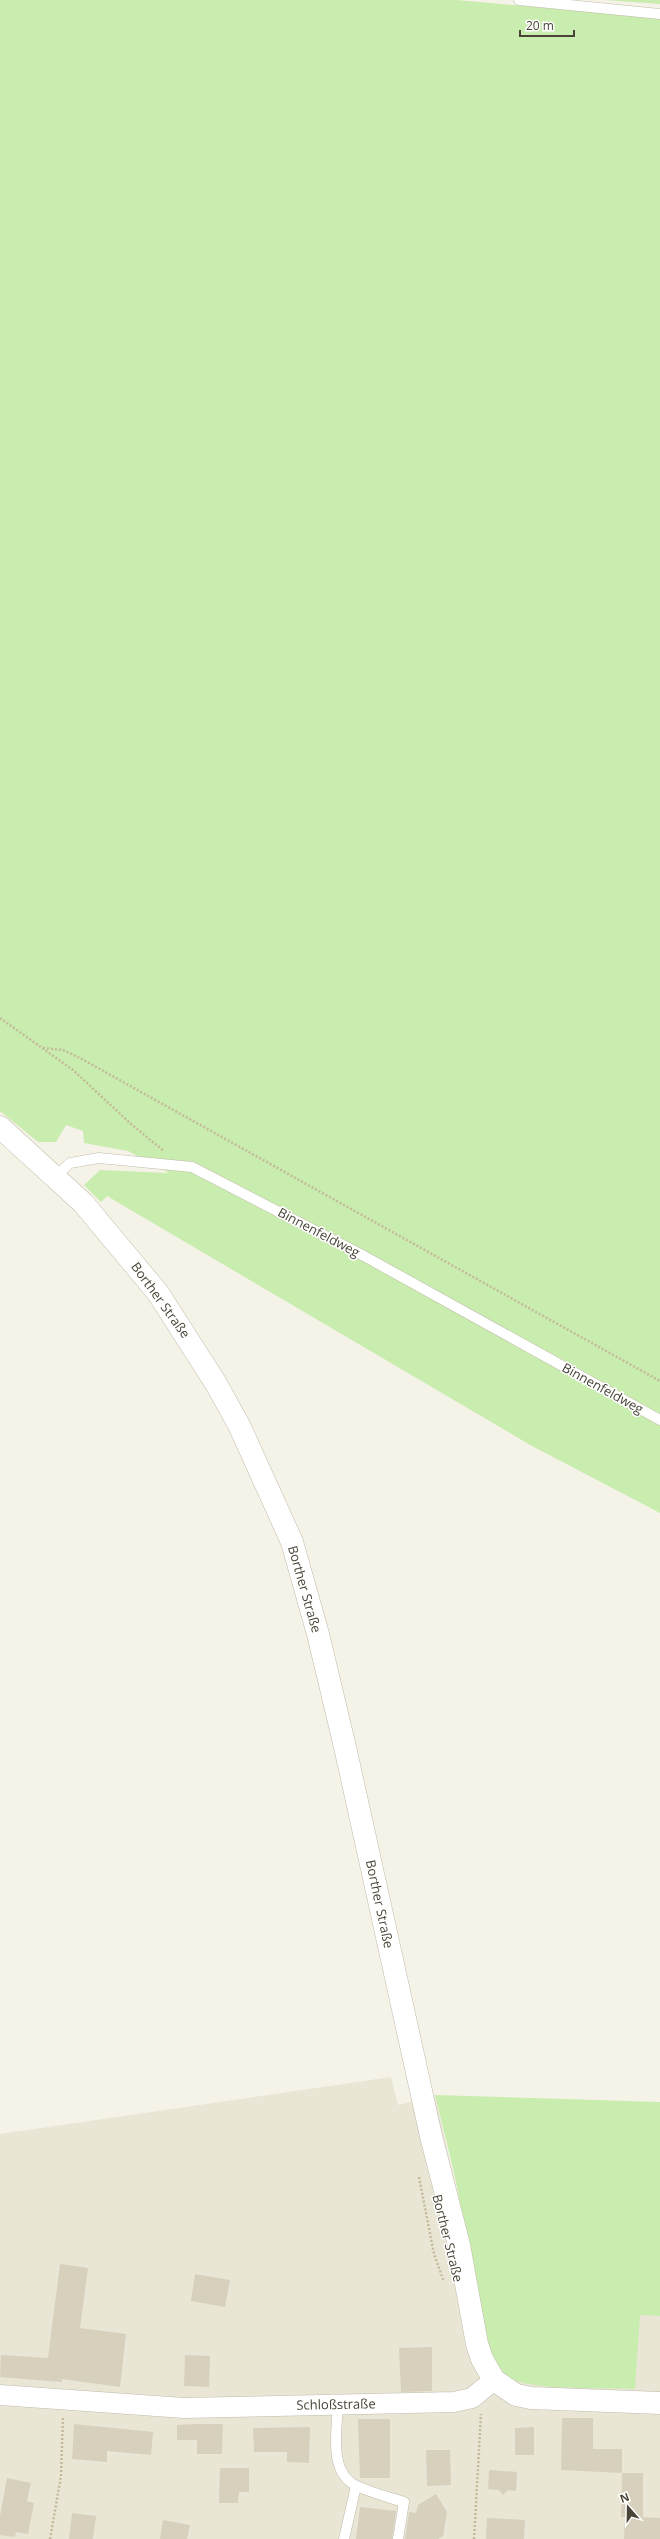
<svg xmlns="http://www.w3.org/2000/svg" width="660" height="2539" font-family="'Open Sans',sans-serif">
  <rect width="100%" height="100%" fill="#f5f3e8"/>
  <!-- residential -->
  <path fill="#e9e6d6" d="M391 2077 398 2105 435 2095 468 2239 640 2314 660 2316V2539H0V2134Z"/>
  <!-- green -->
  <g fill="#c9ecaf">
    <path d="M0 0H457L660 18V1513L532 1446 107 1196 101 1202 84 1185 100 1170 169 1173 128 1151 84 1143 83 1131 66 1125 56 1142H38L0 1111Z"/>
    <path d="M605 0H660V4Z"/>
    <path d="M435 2095 660 2102V2316L640 2315 635 2389C610 2388 531 2390 512 2379 501 2373 495 2361 490 2350L453 2168Z"/>
  </g>
  <!-- building -->
  <g fill="#d7d0bd">
    <path d="M60 2264 88 2268 80 2328 126 2334 120 2387 62 2379V2382L0 2377 1 2355 48 2358Z"/>
    <path d="M195 2274 230 2280 225 2307 191 2301Z"/>
    <path d="M432 2347V2391L401 2392 399 2348Z"/>
    <path d="M185 2355 210 2356 209 2387 184 2386Z"/>
    <path d="M562 2418H593V2449H622V2473L561 2470Z"/>
    <path d="M358 2419H390V2478H360Z"/>
    <path d="M74 2424 153 2432 151 2455 107 2451V2462L72 2459Z"/>
    <path d="M197 2424H223L222 2454H197V2440H177V2425Z"/>
    <path d="M310 2427 309 2463 287 2462V2452H254L253 2428Z"/>
    <path d="M534 2427V2455H515V2428Z"/>
    <path d="M426 2450H450L451 2485 427 2486Z"/>
    <path d="M220 2468H249V2492H239L238 2503H219Z"/>
    <path d="M489 2470 517 2472 516 2491 508 2490 503 2495 499 2490 488 2489Z"/>
    <path d="M622 2473H643V2517L660 2518V2539H624L625 2517H621Z"/>
    <path d="M7 2478 31 2483 27 2501 34 2503 28 2534 16 2532 15 2537 0 2535V2516Z"/>
    <path d="M436 2494 447 2512 443 2536 438 2539H405L409 2512 416 2513 418 2505Z"/>
    <path d="M360 2507 396 2511 392 2539H356Z"/>
    <path d="M72 2513 96 2516 93 2539H69Z"/>
    <path d="M487 2518 525 2520 524 2539H486Z"/>
    <path d="M163 2520 190 2525 187 2539H160Z"/>
  </g>
  <g fill="none" stroke-linecap="round" stroke-linejoin="round">
    <defs>
      <g id="service">
        <path d="M519 0 660 14"/>
        <path d="M56 1176 70 1163 99 1158 192 1167 364 1256 660 1420"/>
        <path d="M338 2404C337 2430 328 2473 357 2486 372 2493 388 2497 404 2502L398 2539"/>
        <path d="M344 2539 356 2486"/>
      </g>
      <path id="minor" d="M0 2395 184 2408 454 2402 472 2398 494 2380"/>
      <path id="tertiary" d="M0 1127 83 1203 158 1293 215 1382 239 1425 292 1542 318 1634 345 1747 431 2136 459 2245 477 2344 482 2359 494 2380 516 2395 531 2398 660 2403"/>
    </defs>
    <!-- service casing -->
    <use href="#service" stroke="#c1bcaa" stroke-width="11"/>
    <!-- minor casing -->
    <use href="#minor" stroke="#c1bcaa" stroke-width="21"/>
    <!-- tertiary casing -->
    <use href="#tertiary" stroke="#c1bcaa" stroke-width="23"/>
    <!-- path -->
    <g stroke="#c4ba9a" stroke-width="2.5" stroke-dasharray="2 2" stroke-linecap="butt">
      <path d="M0 1018 73 1070 131 1124 164 1151"/>
      <path d="M43 1048 63 1050 80 1058 660 1381"/>
      <path d="M419 2177 434 2254 444 2282"/>
      <path d="M50 2539 61 2476 63 2417"/>
      <path d="M474 2539 481 2414"/>
    </g>
    <!-- service -->
    <use href="#service" stroke="#fff" stroke-width="10"/>
    <!-- minor -->
    <use href="#minor" stroke="#fff" stroke-width="20"/>
    <!-- tertiary -->
    <use href="#tertiary" stroke="#fff" stroke-width="22"/>
  </g>
  <g text-anchor="middle" dominant-baseline="central" stroke-width="3" stroke-linejoin="round" paint-order="stroke">
    <!-- street labels -->
    <g font-size="13" fill="#494436" stroke="#fff">
      <text transform="translate(319 1232) rotate(28)">Binnenfeldweg</text>
      <text transform="translate(161 1300) rotate(54)">Borther Straße</text>
      <text transform="translate(603 1388) rotate(29)">Binnenfeldweg</text>
      <text transform="translate(305 1589) rotate(74)">Borther Straße</text>
      <text transform="translate(380 1904) rotate(78)">Borther Straße</text>
      <text transform="translate(448 2238) rotate(76)">Borther Straße</text>
      <text transform="translate(336 2404) rotate(-1)">Schloßstraße</text>
    </g>
  </g>
  <!-- north arrow -->
  <g transform="translate(628 2507) rotate(340)" stroke="#ffffff" stroke-width="3" paint-order="stroke">
  <path d="M0-3L7 15L0 10L-7 15Z" fill="#494436"/>
  <text y="-6" font-size="11" font-weight="bold" text-anchor="middle" fill="#494436">N</text>
  </g>
  <!-- scale -->
  <path d="M520 30v6h54v-6" fill="none" stroke="#494436" stroke-width="2"/>
  <text x="526" y="30" font-size="12" fill="#494436" stroke="#ffffff" stroke-width="3" paint-order="stroke">20 m</text>
</svg>
